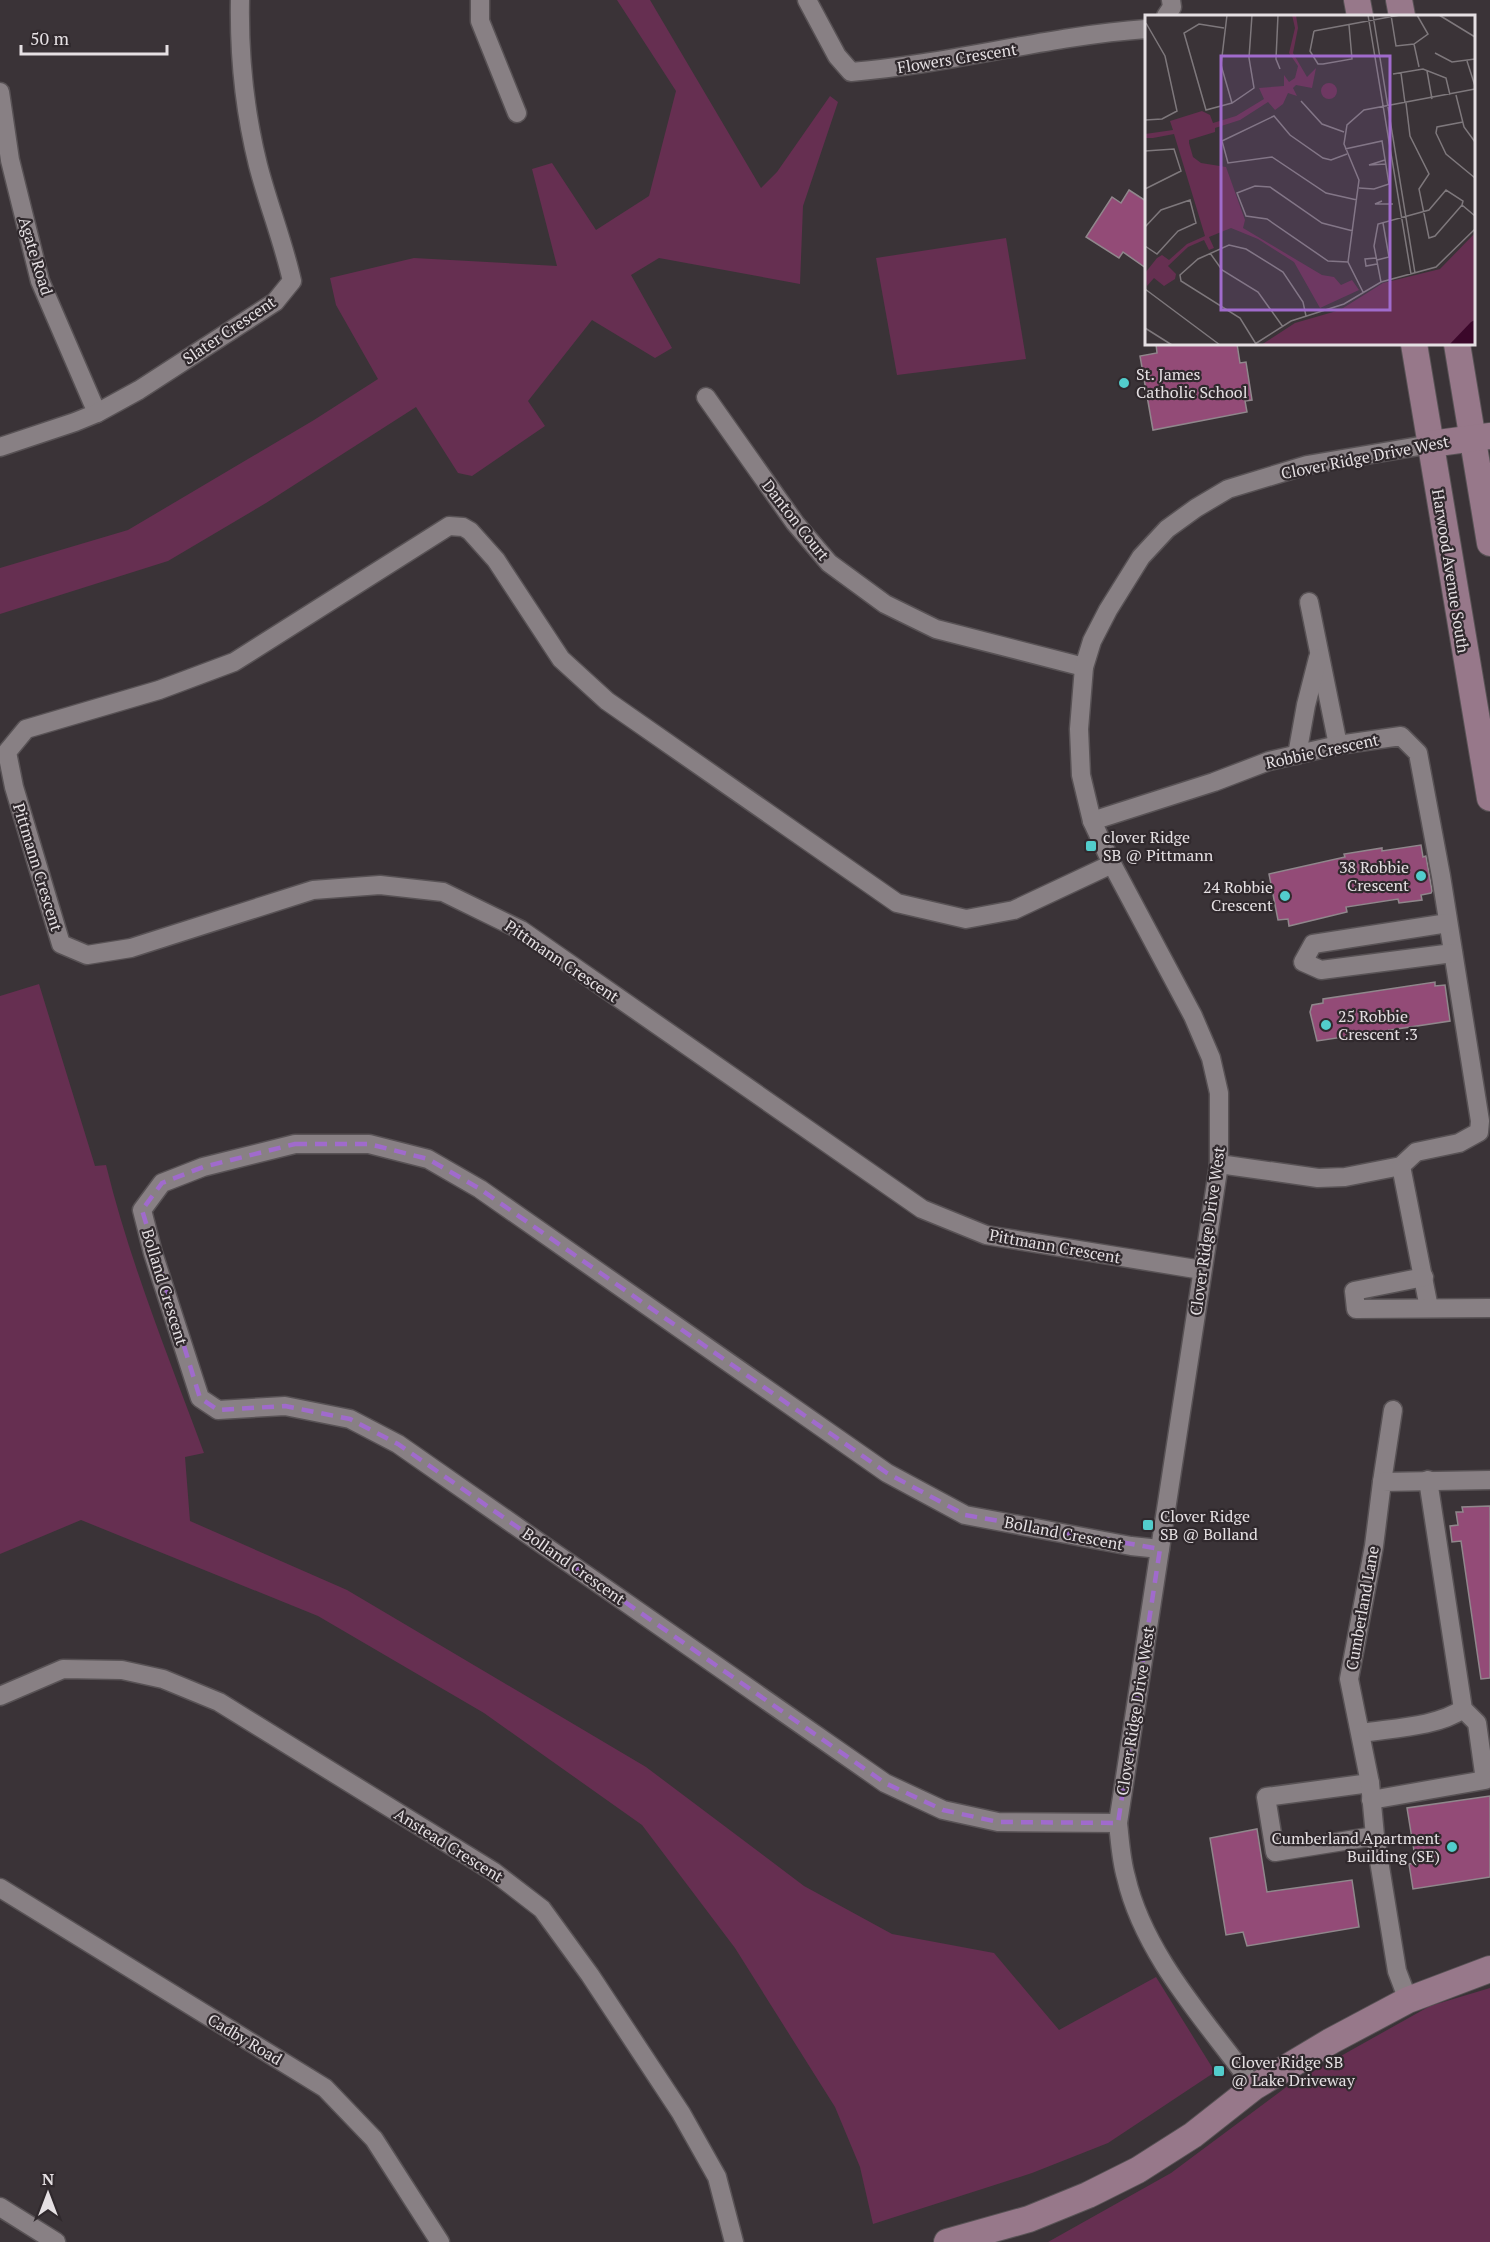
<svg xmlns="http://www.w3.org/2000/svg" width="1490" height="2242" font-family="'PT Serif',serif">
  <rect width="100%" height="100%" fill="#3a3337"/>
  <!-- green -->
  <g fill="#662f51">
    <path d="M617 0H650L761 188 777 172 830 96 838 102 803 206 800 284 659 258 631 275 672 348 655 358 592 320 528 401 545 426 472 476 458 473 416 407 266 503 168 561 0 614V568L128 530 314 420 378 379 336 305 330 278 414 258 557 266 532 169 552 163 596 230 649 196 676 91Z"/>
    <path d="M1006 238 1026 359 897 375 876 258Z"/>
    <path d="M39 984 95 1166 106 1165C130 1263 169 1358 204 1453L185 1457 190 1521 347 1590 646 1767 804 1886 892 1934 994 1953 1059 2030 1156 1977 1215 2072 1108 2143 1032 2173 873 2224 860 2167 835 2107 735 1948 642 1825 484 1713 318 1616 81 1520 0 1554V996Z"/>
    <path d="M1490 1988V2242H1048L1171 2173 1289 2085 1430 2006Z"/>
  </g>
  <!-- building -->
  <g fill="#934b77" stroke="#90878c" stroke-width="1.5">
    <path d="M1129 190 1146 201V268L1123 252 1119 258 1086 237 1112 197 1121 203Z"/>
    <path d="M1156 344H1237L1240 363 1246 362 1252 400 1245 401 1247 412 1153 430 1140 356 1157 353Z"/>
    <path d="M1421 845 1423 857 1426 856 1432 891 1431 893 1421 895 1422 900 1399 903 1398 899 1346 907 1347 912 1289 926 1288 919 1278 920 1269 874 1345 857 1344 854 1382 848V851Z"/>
    <path d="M1435 982V986L1445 985 1450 1021 1317 1041 1310 1012 1312 1005 1323 1003V999Z"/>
    <path d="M1490 1506V1678L1481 1679 1461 1541 1452 1542 1450 1526 1458 1525 1456 1512H1463L1462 1507Z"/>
    <path d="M1490 1796V1877L1413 1889 1409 1864 1416 1863 1407 1808Z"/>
    <path d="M1257 1829 1267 1892 1352 1880 1359 1927 1247 1946 1243 1932 1226 1935 1210 1838Z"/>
  </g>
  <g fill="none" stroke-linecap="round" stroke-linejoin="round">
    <defs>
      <g id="street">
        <path d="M480 0V21L517 113"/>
        <path d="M807 0 837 56 851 72C950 64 1047 36 1146 29"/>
        <path d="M1166 16 1172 7 1171 0"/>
        <path d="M0 92 10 160 40 281 97 413"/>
        <path d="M706 397 795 523 829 563 885 604 936 629 1084 667"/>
        <path d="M0 447 75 422 97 413 139 390 275 302 292 281C283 241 268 204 258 165 245 113 239 54 240 0"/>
        <path d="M1309 602 1338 745"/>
        <path d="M1297 755 1306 705 1318 658"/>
        <path d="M1092 821 1214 782 1269 761 1338 745 1401 736 1418 753 1441 876 1480 1121 1479 1132 1459 1143 1416 1152 1401 1166 1345 1177 1318 1178 1219 1164"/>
        <path d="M1112 864 1014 910 966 919 897 903 607 701 561 659 496 560 470 531 463 527 449 526 234 662 159 690 26 729 7 752 14 787 61 944 87 955 131 948 313 890 380 885 443 892 521 930 922 1209 986 1235 1202 1270"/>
        <path d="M1448 923 1313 944 1303 962 1321 970 1453 953"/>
        <path d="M1401 1166 1429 1308"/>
        <path d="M1424 1277 1354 1291 1356 1309 1490 1308"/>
        <path d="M1382 1482 1393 1410"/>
        <path d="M0 1696 63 1669 122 1670 163 1679 219 1702 494 1872 542 1909 590 1975 681 2113 717 2177 734 2242"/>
        <path d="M1361 1733C1392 1728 1437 1727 1463 1709"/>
        <path d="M1370 1783 1266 1797 1275 1852 1375 1836"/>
        <path d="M1371 1800 1485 1780 1477 1723 1463 1709 1428 1480"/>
        <path d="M1118 1823 998 1822 943 1810 885 1783 398 1444 350 1419 285 1406 218 1410 200 1398 153 1253 142 1210 162 1183 203 1167 295 1144H369L428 1159 480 1189 887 1473 965 1515 1131 1546 1160 1549"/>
        <path d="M0 1888 325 2088 374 2139 440 2242"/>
        <path d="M1408 2000 1397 1971 1375 1836 1370 1783 1349 1679 1374 1546 1382 1482 1490 1480"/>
        <path d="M1254 2087C1208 2023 1144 1956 1126 1877 1121 1860 1120 1841 1118 1823L1219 1164V1093L1211 1058 1193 1016 1112 864 1092 821 1081 775 1079 729 1084 667 1092 641 1108 610 1141 557 1167 529 1196 508 1228 489 1307 465 1431 444"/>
        <path d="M0 2207 56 2242"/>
      </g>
      <g id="secondary">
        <path d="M1357 0 1360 16"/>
        <path d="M1399 0 1402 16"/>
        <path d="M1414 344 1490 798"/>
        <path d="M1457 344 1490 543"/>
        <path d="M1431 444 1490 436"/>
        <path d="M947 2242 1029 2219 1088 2195 1138 2170 1193 2135 1254 2087 1331 2041 1408 2000 1490 1969"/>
      </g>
    </defs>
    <!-- street casing -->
    <use href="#street" stroke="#585255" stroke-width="21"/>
    <!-- secondary casing -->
    <use href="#secondary" stroke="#585255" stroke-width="28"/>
    <!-- street -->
    <use href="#street" stroke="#888084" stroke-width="18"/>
    <!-- secondary -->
    <use href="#secondary" stroke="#97788a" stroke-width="26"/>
  </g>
  <!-- marked area -->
  <path fill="none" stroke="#a06bcc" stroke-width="4.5" stroke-dasharray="12 8" stroke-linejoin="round" d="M295 1144H369L428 1159 480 1189 887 1473 965 1515 1160 1549 1118 1823 998 1822 943 1810 885 1783 398 1444 350 1419 285 1406 218 1410 200 1398 142 1210 162 1183 203 1167Z"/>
  <!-- markers -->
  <g fill="#52cdcc" stroke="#30292d" stroke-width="2">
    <circle cx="1124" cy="383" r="6"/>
    <rect x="1085" y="840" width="12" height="12" rx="3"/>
    <circle cx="1421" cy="876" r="6"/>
    <circle cx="1285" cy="896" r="6"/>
    <circle cx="1326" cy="1025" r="6"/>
    <rect x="1142" y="1519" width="12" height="12" rx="3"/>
    <circle cx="1452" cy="1847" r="6"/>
    <rect x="1213" y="2065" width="12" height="12" rx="3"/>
  </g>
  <g text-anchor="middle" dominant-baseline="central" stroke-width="4.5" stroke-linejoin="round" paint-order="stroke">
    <!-- street labels -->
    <g font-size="16" fill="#e5e0e3" stroke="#30292d">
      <text transform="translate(957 58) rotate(-9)">Flowers Crescent</text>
      <text transform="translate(36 256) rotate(73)">Agate Road</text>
      <text transform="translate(229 330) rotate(-34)">Slater Crescent</text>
      <text transform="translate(1365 457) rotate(-11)">Clover Ridge Drive West</text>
      <text transform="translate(796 520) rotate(52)">Danton Court</text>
      <text transform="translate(1451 571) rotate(81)">Harwood Avenue South</text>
      <text transform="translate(1322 751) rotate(-12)">Robbie Crescent</text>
      <text transform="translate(38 867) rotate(73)">Pittmann Crescent</text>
      <text transform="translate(562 961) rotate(34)">Pittmann Crescent</text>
      <text transform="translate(1207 1231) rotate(-82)">Clover Ridge Drive West</text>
      <text transform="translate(1055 1246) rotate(10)">Pittmann Crescent</text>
      <text transform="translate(165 1287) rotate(73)">Bolland Crescent</text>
      <text transform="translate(1064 1533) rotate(11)">Bolland Crescent</text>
      <text transform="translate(574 1566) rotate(35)">Bolland Crescent</text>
      <text transform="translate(1362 1608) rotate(-80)">Cumberland Lane</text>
      <text transform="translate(1135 1711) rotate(-81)">Clover Ridge Drive West</text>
      <text transform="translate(449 1845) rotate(32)">Anstead Crescent</text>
      <text transform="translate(245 2039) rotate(31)">Cadby Road</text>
    </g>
    <!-- poi labels -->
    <g font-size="16" fill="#e5e0e3" stroke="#30292d" text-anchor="start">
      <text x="1136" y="374">St. James<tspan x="1136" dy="18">Catholic School</tspan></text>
      <text x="1103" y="837">clover Ridge<tspan x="1103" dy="18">SB @ Pittmann</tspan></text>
      <text x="1409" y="867" text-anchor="end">38 Robbie<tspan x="1409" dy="18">Crescent</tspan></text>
      <text x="1273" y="887" text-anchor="end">24 Robbie<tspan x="1273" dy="18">Crescent</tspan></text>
      <text x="1338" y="1016">25 Robbie<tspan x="1338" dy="18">Crescent :3</tspan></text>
      <text x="1160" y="1516">Clover Ridge<tspan x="1160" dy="18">SB @ Bolland</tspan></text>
      <text x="1440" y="1838" text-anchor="end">Cumberland Apartment<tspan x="1440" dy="18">Building (SE)</tspan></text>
      <text x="1231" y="2062">Clover Ridge SB<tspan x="1231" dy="18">@ Lake Driveway</tspan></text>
    </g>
  </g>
  <!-- overview -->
  <g transform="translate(1145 15)">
    <rect width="330" height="330" fill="#3a3337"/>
    <path d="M147 0H151L153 13 148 38 162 62 171 53 167 73 151 70 148 73 152 81 143 78 138 89 130 95 123 87 95 105 70 113V117L44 125V128L48 142 56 148 81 152 100 205 98 213 177 260 189 262 196 270 207 265 214 275 175 293 149 247 113 224 86 213 64 222 69 233 64 235 59 225 43 232 23 251 31 259 30 264 19 271 9 263 2 271 0 258 12 243 17 240 24 245 42 229 60 221 29 119 8 123H0V119L28 115 25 106 57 96 65 100 68 108 91 101 119 84 114 73 139 71V60L144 67 150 63 153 51 144 38 150 13ZM176 76a8 8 0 1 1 16 0a8 8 0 1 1-16 0ZM330 218V308L305 330H116L150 308 195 295 238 268 295 254Z" fill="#662f51"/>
    <path d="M330 305V330H304L326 307Z" fill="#3b072a"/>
    <path fill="none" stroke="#7e787c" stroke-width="1.5" d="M82 0 76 50 87 88M133 0 131 44 135 54M223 0 266 259M228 0 270 258M246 0 251 31 269 29 283 19 272 0M294 0 330 22M79 13 54 9 39 18 61 95 87 88 109 73 104 43 107 0M169 16 165 36 173 49H178L207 44 204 10M169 16 255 0M269 29 274 52M290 38 307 47 330 44M322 46 330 71M282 56 287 84M256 58 260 88M248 59 278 54 301 63 305 80M311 80 319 112 330 127M156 86 177 109 199 117M261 88 265 121 284 159 274 174 284 223 290 221 317 190M0 105 17 104 32 96 20 41 1 8M318 107 292 112 291 118 301 139 330 163M200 134 237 126 244 169 229 174 214 173M0 136 29 134 36 156 0 174M202 139 186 145 178 143 145 120 129 101 77 126 83 148 127 142 181 178 212 185M240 145 224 150 241 149M237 186 230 189H248M0 212 16 195 45 185 51 208 33 216 12 239 0 231M65 238 77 255 113 277 138 312M231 243 220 244 221 251 232 249M232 245 244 242 238 208M203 247 183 246 122 204 101 201 92 178 110 171 125 172 177 208 208 216M236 267 229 231 233 209 284 195 301 175 318 186 317 190 330 201M0 274 75 330M218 277 203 247 214 165 199 129 202 110 219 95 330 74M0 313 27 330M110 329 146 306 199 289 236 267 291 252 330 214M111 329 95 303 36 266 35 260 53 244 84 230 101 234 138 257 158 287 161 301"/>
    <path fill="#a06bcc" fill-opacity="0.15" stroke="#a06bcc" stroke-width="3" d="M76 41H245V295H76Z"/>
    <rect width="330" height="330" fill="none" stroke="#e5e0e3" stroke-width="3"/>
  </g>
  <!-- north arrow -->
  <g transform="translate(48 2194)" stroke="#30292d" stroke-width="4.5" paint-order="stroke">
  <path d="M0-4.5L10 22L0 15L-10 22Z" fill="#e5e0e3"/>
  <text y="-9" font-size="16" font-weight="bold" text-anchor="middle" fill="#e5e0e3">N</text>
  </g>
  <!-- scale -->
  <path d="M21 45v9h146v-9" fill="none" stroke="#e5e0e3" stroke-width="3"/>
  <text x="30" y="45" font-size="18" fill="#e5e0e3" stroke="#30292d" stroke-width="4.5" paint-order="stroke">50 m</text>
</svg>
